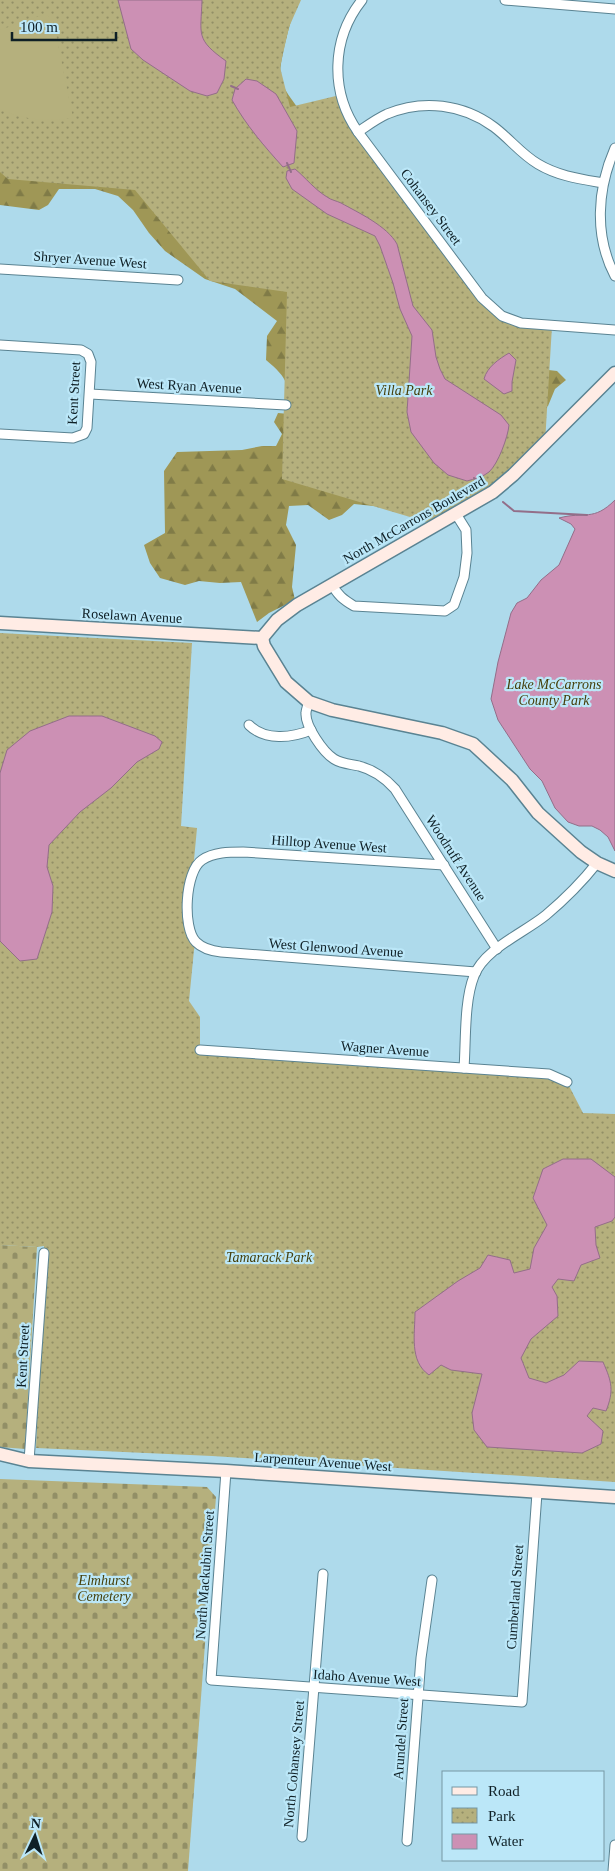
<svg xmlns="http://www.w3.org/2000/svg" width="615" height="1871" font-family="Georgia,serif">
  <defs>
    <pattern id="forest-firs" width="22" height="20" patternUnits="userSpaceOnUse" patternTransform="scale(1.25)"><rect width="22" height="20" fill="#9f9756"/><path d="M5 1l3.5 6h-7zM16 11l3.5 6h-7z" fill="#807b47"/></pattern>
    <pattern id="cemetery-stones" width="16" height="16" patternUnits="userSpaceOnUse" patternTransform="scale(1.25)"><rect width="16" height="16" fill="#b5b07d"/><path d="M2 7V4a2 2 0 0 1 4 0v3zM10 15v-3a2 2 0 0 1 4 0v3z" fill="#928f66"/></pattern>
    <pattern id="park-dots" width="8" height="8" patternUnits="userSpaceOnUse" patternTransform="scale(1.25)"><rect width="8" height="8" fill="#b5b07d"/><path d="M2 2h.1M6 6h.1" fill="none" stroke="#928f66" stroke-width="1.8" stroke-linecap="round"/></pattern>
  </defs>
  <rect width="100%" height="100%" fill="#aedaeb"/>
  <!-- forest -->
  <path fill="url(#forest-firs)" d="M294 10C290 25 277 68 281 81 285 91 292 100 298 108L540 369 557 371 566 380 555 389 548 406 540 412 403 509 354 504 342 515 329 520 308 505 289 506 286 525 296 545 292 587 295 600 269 613 257 622 241 582 220 583 199 581 185 585 160 578 150 563 144 545 165 533 164 471 177 452 242 450 262 446H276L282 434 274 422 278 413 289 414C289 385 289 379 266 360L267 336 277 321 235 289 205 279 165 251 149 233 133 210 118 196 95 189H59L48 205 39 210 0 205V120L257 81Z"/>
  <!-- cemetery -->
  <g fill="url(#cemetery-stones)">
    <path d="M0 1245 37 1247 25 1449 0 1447Z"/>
    <path d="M0 1479 207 1487 216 1497 188 1871H0Z"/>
  </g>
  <!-- park -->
  <g fill="url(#park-dots)">
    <path d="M0 0H301L289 27 280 67 290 107 340 95 345 109 482 298 502 316 552 326 545 443 513 475 437 525 282 479 287 292 210 281 135 190 8 179 0 172Z"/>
    <path d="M0 633 192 643 181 826 197 828 188 924 196 942 194 950 189 1001 200 1017V1050L549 1074 567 1082 583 1113 615 1114V1482L212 1456 36 1448 44 1246 37 1247 0 1245Z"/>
  </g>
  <!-- pitch -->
  <path fill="#b5b07d" d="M45 14 53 19 73 118C48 122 23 120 0 109V30Z"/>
  <!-- water -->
  <g fill="#cc90b4" stroke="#936e89">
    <path d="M118 0H202C201 35 195 39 226 61L224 79 217 93 207 96 190 91 143 60 131 49Z"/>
    <path d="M246 79 257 81 276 94 297 131 294 163 283 167C264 146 246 125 232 100L235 89Z"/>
    <path d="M295 169C306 178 314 189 327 197 331 200 337 201 341 203 359 213 387 226 397 244L413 306 432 330 436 357 440 369 445 379 501 415 509 425C508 437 498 464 489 472 483 477 474 479 467 481L448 475 434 463 411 432 407 412 412 336 400 309 393 283 380 246 375 236 327 214 292 189 286 178 287 171Z"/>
    <path d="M509 353 516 360 512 382V391L504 394 484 379C487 367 499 359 509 353Z"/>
    <path d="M615 500V851L608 837 600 830 592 826H579L568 822 555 808 542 781 530 769 498 720 491 699 498 662 511 613 517 603 527 598 541 580 559 565 575 529 571 524 559 518C585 511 593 522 615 500Z"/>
    <path d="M69 716H102L155 736 162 742 159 749 137 762 111 788 80 812 49 845 47 867 53 886 52 912 37 959 20 961 0 941V773L7 750 30 731Z"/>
    <path d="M563 1159H591L615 1177V1217L612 1221 595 1227 596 1245 600 1258 581 1265 574 1281 558 1279 552 1287 557 1296 558 1316 531 1339 521 1358 529 1378 546 1383 564 1375 579 1361 603 1362C612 1382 614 1391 606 1411L593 1408 587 1416 603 1431 601 1444 582 1453 487 1447 474 1430 472 1413 482 1374 451 1370 441 1365 429 1375C409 1361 415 1334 415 1312L458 1281 480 1268 488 1255 510 1260 514 1273 530 1269 534 1248 547 1225 533 1198 543 1169Z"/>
  </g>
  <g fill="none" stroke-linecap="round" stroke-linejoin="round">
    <!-- stream -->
    <g stroke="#936e89" stroke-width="2">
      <path d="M231 86 238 89"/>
      <path d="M287 163 291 172"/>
      <path d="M474 478 483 486"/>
      <path d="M503 502 514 511 587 515"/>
    </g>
    <defs>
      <g id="street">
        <path d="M362 0C331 39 330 92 358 132L482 298 502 316 521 323 615 330"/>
        <path d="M505 0 615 9"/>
        <path d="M358 132C367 126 376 119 387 114 423 99 463 104 494 127 510 139 521 154 538 164 558 176 580 179 603 183"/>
        <path d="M615 148C597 189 594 236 615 276"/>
        <path d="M0 269 178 280"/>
        <path d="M0 345 81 350 88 354 91 362 87 428 84 434 73 438 0 434"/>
        <path d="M90 394 286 405"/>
        <path d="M332 584C337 595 344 600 354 606L445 611 454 605 464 577 467 553 466 530 456 514"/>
        <path d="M309 702C308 705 306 710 306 713 305 726 323 752 334 759 342 764 350 764 359 766 374 770 385 778 395 789L497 949"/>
        <path d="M249 725C265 741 292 738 311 730"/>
        <path d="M444 865 243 852C229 852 214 852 202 860 185 871 182 928 196 942 203 949 212 951 221 952L476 972"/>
        <path d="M200 1050 549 1074 567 1082"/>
        <path d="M464 1068C466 1041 464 1001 474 976 484 949 524 933 546 915 565 899 582 882 597 863"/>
        <path d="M29 1461 44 1253"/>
        <path d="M226 1471 211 1680 522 1702 537 1493"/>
        <path d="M302 1837 323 1574"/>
        <path d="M407 1841 421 1658 432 1580"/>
        <path d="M613 1871 615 1845"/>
      </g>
      <g id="secondary">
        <path d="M0 623 262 638"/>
        <path d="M262 638 277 620 297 605 493 492 513 475 615 373"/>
        <path d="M262 638 264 646 286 682 309 702 332 710 442 733 473 744 512 780 538 813 581 852 597 863 615 871"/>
        <path d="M0 1454 29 1461 226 1471 615 1497"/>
      </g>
    </defs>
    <!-- street casing -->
    <use href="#street" stroke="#5a8392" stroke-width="11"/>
    <!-- secondary casing -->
    <use href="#secondary" stroke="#5a8392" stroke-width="15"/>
    <!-- street -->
    <use href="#street" stroke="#fff" stroke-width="9"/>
    <!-- secondary -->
    <use href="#secondary" stroke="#ffece5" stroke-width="12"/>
  </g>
  <g text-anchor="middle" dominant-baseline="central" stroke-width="4.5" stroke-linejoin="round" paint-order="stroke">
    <!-- street labels -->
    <g font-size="14" fill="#0f2026" stroke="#bbe7f8">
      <text transform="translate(431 207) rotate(53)">Cohansey Street</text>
      <text transform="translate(90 260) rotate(4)">Shryer Avenue West</text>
      <text transform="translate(189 386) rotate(3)">West Ryan Avenue</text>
      <text transform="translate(74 393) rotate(-87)">Kent Street</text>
      <text transform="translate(414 520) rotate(-30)">North McCarrons Boulevard</text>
      <text transform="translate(132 616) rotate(3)">Roselawn Avenue</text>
      <text transform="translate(329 844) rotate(4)">Hilltop Avenue West</text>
      <text transform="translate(456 858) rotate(57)">Woodruff Avenue</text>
      <text transform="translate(336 948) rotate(4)">West Glenwood Avenue</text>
      <text transform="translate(385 1049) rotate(4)">Wagner Avenue</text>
      <text transform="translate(23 1356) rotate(-87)">Kent Street</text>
      <text transform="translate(323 1462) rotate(4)">Larpenteur Avenue West</text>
      <text transform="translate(205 1575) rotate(-86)">North Mackubin Street</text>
      <text transform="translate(515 1597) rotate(-86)">Cumberland Street</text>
      <text transform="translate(367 1678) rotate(4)">Idaho Avenue West</text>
      <text transform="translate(401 1739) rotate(-86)">Arundel Street</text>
      <text transform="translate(294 1764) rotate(-85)">North Cohansey Street</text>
    </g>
    <!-- park labels -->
    <g font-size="14" font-style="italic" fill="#453f0a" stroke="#bbe7f8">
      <text x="404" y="390">Villa Park</text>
      <text x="554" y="684">Lake McCarrons<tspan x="554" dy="16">County Park</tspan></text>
      <text x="269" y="1257">Tamarack Park</text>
      <text x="104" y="1580">Elmhurst<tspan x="104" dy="16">Cemetery</tspan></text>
    </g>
  </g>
  <!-- legend -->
  <rect x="442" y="1771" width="162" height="90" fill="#bbe7f8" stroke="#7697a4"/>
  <rect x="452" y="1787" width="25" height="8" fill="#ffece5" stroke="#7697a4"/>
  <text x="488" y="1796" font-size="15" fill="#0f2026">Road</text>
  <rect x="452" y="1808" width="25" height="15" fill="url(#park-dots)" stroke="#7697a4"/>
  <text x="488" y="1821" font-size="15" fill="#0f2026">Park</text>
  <rect x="452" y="1834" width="25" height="15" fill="#cc90b4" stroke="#7697a4"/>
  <text x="488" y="1846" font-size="15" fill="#0f2026">Water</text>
  <!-- north arrow -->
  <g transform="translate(35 1836) rotate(4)" stroke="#bbe7f8" stroke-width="4" paint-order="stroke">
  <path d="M0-4L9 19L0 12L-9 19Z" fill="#0f2026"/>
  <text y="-8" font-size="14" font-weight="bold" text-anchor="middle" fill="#0f2026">N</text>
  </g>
  <!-- scale -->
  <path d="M12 32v8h104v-8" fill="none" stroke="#0f2026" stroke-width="2.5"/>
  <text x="20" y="32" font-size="15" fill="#0f2026" stroke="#bbe7f8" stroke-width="4" paint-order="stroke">100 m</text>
</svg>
